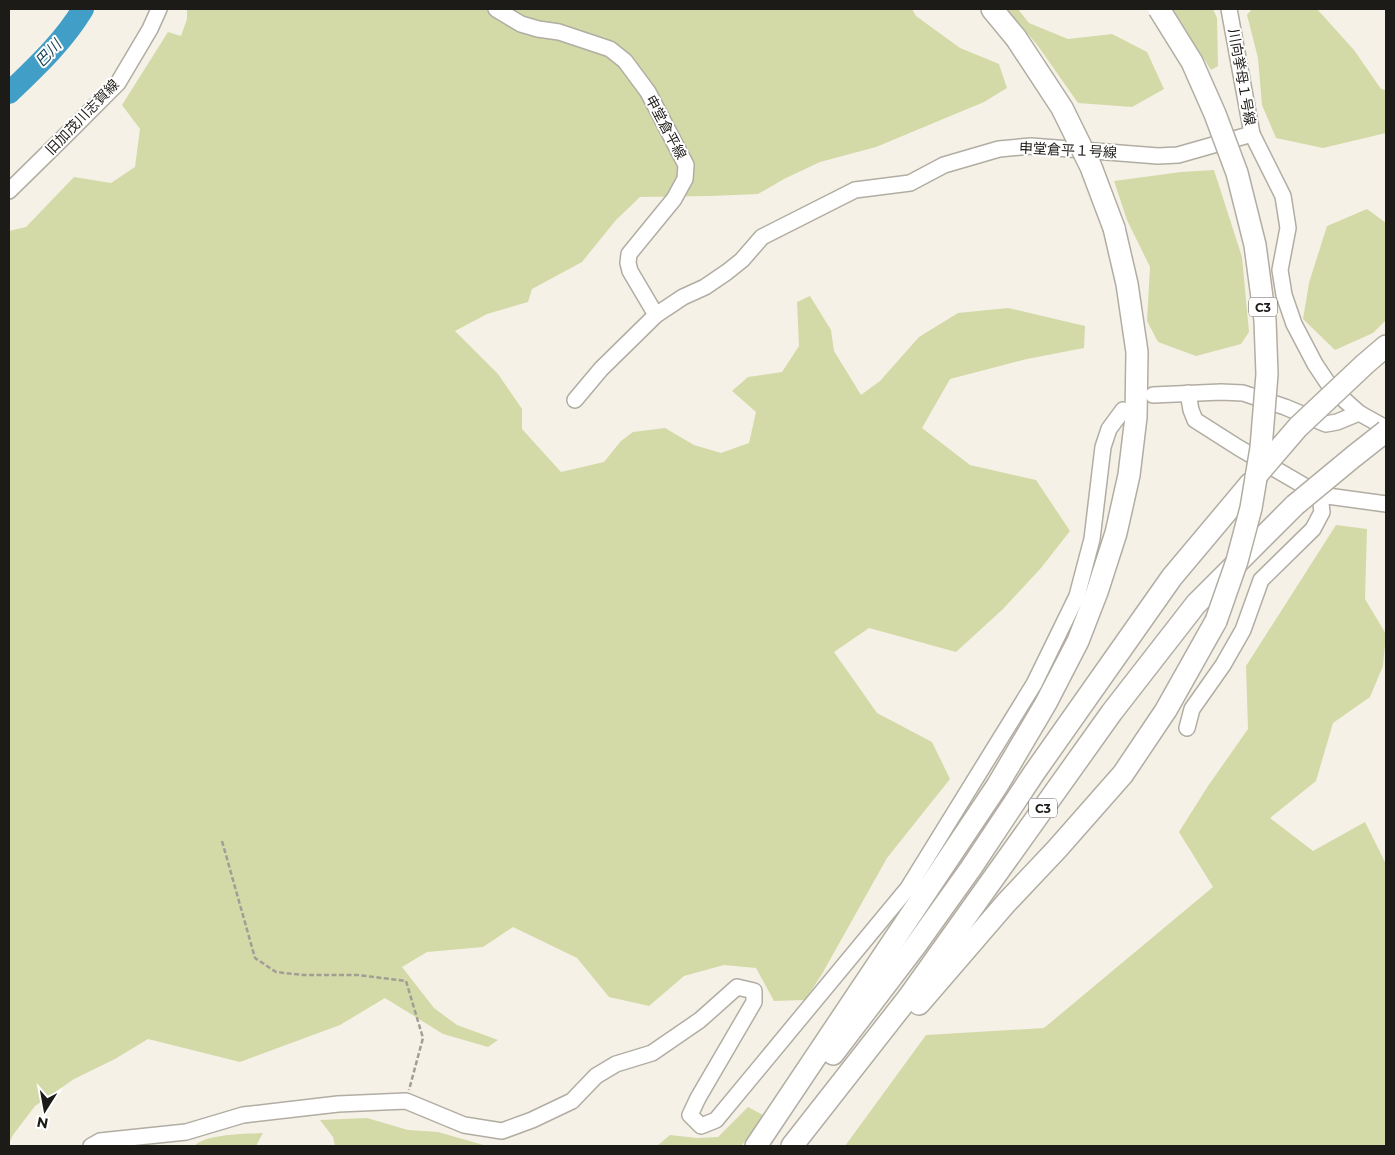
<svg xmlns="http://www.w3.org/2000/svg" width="1395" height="1155" font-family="Montserrat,'Noto Sans JP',sans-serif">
  <rect width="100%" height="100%" fill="#f6f1e6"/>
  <!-- green -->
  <g fill="#d3daa7">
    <path d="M187 9H912L916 16 960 48 999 64 1007 88 984 102 876 147 820 162 784 179 758 194 710 196 640 197 616 220 582 262 532 289 528 302 487 314 455 331 498 374 522 409V429L561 472 604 462 621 441 633 432 665 428 694 445 721 453 749 443 756 412 732 391 748 377 782 372 799 346 797 302 810 296 831 330 834 351 861 395 880 381 919 337 958 313 1008 308 1085 326 1084 348 1027 359 950 379 922 428 970 465 1036 480 1070 531 1041 568 1003 609 956 652 869 628 834 652 877 713 932 742 950 779 887 858 822 974 805 1000 774 1001 756 968 724 965 684 976 649 1006 609 997 577 958 513 927 483 947 427 952 402 967 434 1008 457 1025 498 1040 488 1047 443 1034 385 998 340 1025 240 1062 148 1039 115 1059 74 1079 35 1106 13 1135 9 1143V231L26 227 74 177 111 183 135 167 140 129 122 105 168 32 181 36 187 19Z"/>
    <path d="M1007 9H1018L1029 23 1068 39 1112 34 1147 52 1164 89 1132 107 1078 103 1038 46Z"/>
    <path d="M1172 9H1213L1217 18 1218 66 1211 70Z"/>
    <path d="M1252 9H1317L1354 50 1381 89 1386 90V133L1323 148 1276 138 1262 105 1258 58 1247 15Z"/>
    <path d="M1214 170 1242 257 1249 332 1241 344 1196 356 1158 342 1147 321 1150 267 1127 220 1114 181 1181 172Z"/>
    <path d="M1367 209 1386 223V320L1373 333 1335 350 1303 319 1309 283 1327 226Z"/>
    <path d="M1336 525 1367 529 1365 599 1386 634 1383 666 1370 697 1333 723 1316 781 1270 818 1313 851 1365 822 1386 864V1146H845L926 1035 1044 1028 1213 887 1179 832 1208 786 1248 729 1246 666Z"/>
    <path d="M748 1107 767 1117 741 1146H657L670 1135 697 1138 718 1137Z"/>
    <path d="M367 1118 408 1130 438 1132 487 1146H335L333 1137 320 1120Z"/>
    <path d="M263 1133 256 1146H195C204 1134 248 1134 263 1133Z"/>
  </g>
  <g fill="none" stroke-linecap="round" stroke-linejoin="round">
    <!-- river -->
    <path stroke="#409ec7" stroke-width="22" d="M9 93C36 67 63 42 83 9"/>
    <defs>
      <g id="minor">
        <path d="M496 9 521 24 538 29 559 32 610 49 625 61 648 92 686 165 685 179 674 199 629 254 628 263 630 271 656 315"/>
        <path d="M1229 9 1252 134 1283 196 1288 228 1280 270 1284 295 1294 324 1315 364 1331 388 1359 413 1386 428"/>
        <path d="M9 191 68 133 118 83 150 29 159 9"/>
        <path d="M1188 393 1191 410 1195 420 1239 448 1320 495 1386 504"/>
        <path d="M1153 395 1221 392 1243 393 1285 407 1326 424 1337 422 1359 413"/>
        <path d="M575 400 601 369 656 315 683 297 705 287 727 272 742 260 762 237 855 190 910 183 944 165 999 149 1031 146 1158 156 1178 155 1252 134"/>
        <path d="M1187 728 1192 709 1223 665 1243 630 1261 580 1313 529 1322 512 1320 495"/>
        <path d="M91 1146 100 1141 186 1132 243 1115 338 1104 406 1101 464 1125 502 1131 532 1120 572 1101 596 1076 616 1064 652 1053 700 1020 737 987 754 991V1002L698 1098 690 1115 701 1126 716 1120 908 888 1034 684 1077 596 1092 539 1103 447 1109 429 1123 410"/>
      </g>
      <g id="highway">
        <path d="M992 9 1016 38"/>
        <path d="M1365 364 1386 346"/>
        <path d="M919 1004 1006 903 1057 849 1123 774 1166 710 1216 621"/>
        <path d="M833 1054 916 945 971 868 1034 773 1172 577 1250 484"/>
        <path d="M756 1146 997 786 1046 703 1078 641 1097 592 1116 533 1129 475 1136 417 1137 352 1127 284 1114 228"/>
        <path d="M792 1146 908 998 1112 712 1196 604 1295 505"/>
      </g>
    </defs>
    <!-- minor casing -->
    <use href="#minor" stroke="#b2ada3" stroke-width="18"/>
    <!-- highway casing -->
    <use href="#highway" stroke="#b2ada3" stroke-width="24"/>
    <!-- path -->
    <path stroke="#a29e96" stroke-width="2.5" stroke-dasharray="5 2.5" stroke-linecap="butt" d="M222 841 255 958 276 972 303 975H358L406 981 423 1038 409 1090"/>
    <!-- minor -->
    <use href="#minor" stroke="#fff" stroke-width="15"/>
    <!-- highway -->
    <use href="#highway" stroke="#fff" stroke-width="21"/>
    <defs>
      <g id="highway-bridge">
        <path d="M1159 9 1192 62 1215 114 1237 173 1255 245 1265 320 1267 374 1261 448 1251 508 1237 561 1216 621"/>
        <path d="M1016 38 1062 108 1091 167 1114 228"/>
        <path d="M1256 476 1298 427 1365 364"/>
        <path d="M1295 505 1353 457 1386 431"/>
      </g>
    </defs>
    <!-- highway-bridge casing -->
    <use href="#highway-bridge" stroke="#b2ada3" stroke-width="24" stroke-linecap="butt"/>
    <!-- highway-bridge -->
    <use href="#highway-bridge" stroke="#fff" stroke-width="21"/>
  </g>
  <g text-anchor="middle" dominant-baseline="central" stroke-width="4" stroke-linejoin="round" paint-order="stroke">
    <!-- shield labels -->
    <g fill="#fff" stroke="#615f5d" stroke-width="1">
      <rect x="1249" y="297.5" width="28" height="19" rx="4"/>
      <rect x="1029" y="798.5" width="28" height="19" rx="4"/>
    </g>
    <g font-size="12" font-weight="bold" fill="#1d1b17">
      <text x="1263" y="307">C3</text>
      <text x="1043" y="808">C3</text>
    </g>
    <!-- street labels -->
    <g font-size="14" fill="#1d1b17" stroke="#fff">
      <text transform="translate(1242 77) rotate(80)">川向挙母１号線</text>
      <text transform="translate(82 117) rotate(-46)">旧加茂川志賀線</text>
      <text transform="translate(666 127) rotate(62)">申堂倉平線</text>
      <text transform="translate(1068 150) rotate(3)">申堂倉平１号線</text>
    </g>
    <!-- water labels -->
    <g font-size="15" font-style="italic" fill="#173f51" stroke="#fff">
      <text transform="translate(48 53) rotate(-47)">巴川</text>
    </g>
  </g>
  <!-- border -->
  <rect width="1395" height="1155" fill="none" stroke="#1d1b17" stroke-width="20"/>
  <!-- north arrow -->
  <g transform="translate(45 1110) rotate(191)" stroke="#ffffff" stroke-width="4" paint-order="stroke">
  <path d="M0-4L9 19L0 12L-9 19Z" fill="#1d1b17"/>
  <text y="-8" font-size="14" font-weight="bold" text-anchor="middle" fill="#1d1b17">N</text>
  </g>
</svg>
